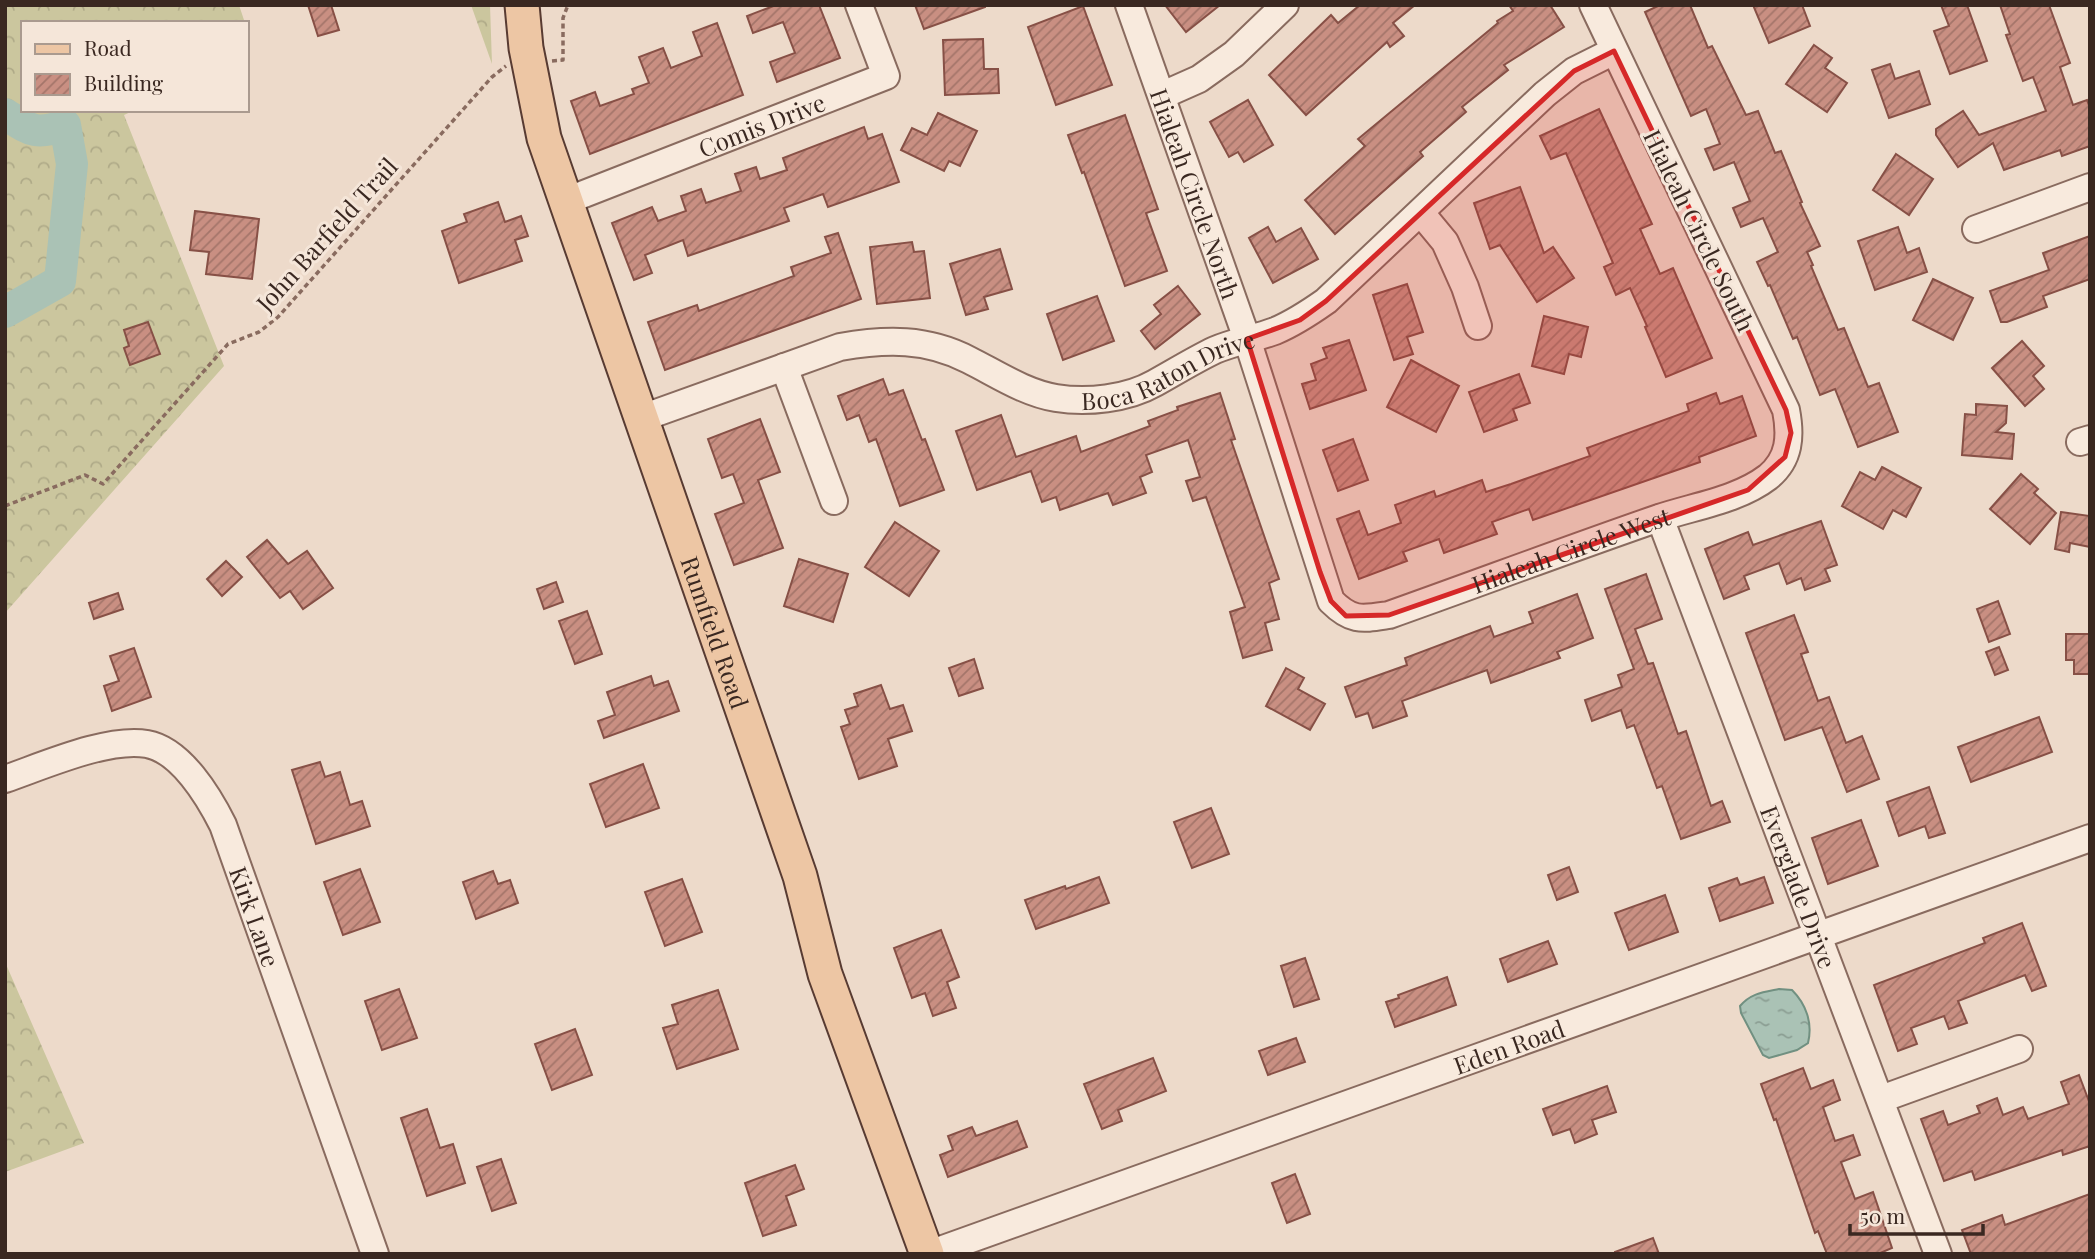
<svg xmlns="http://www.w3.org/2000/svg" width="2095" height="1259" font-family="'Playfair Display',serif">
  <defs>
    <pattern id="forest-crowns" width="20" height="18" patternUnits="userSpaceOnUse" patternTransform="scale(1.75)"><rect width="20" height="18" fill="#cbc69e"/><path d="M2 6a3 3 0 1 1 6 0M12 15a3 3 0 1 1 6 0" fill="none" stroke="#afaa88"/></pattern>
    <pattern id="water-ripples" width="26" height="14" patternUnits="userSpaceOnUse" patternTransform="scale(1.75)"><rect width="26" height="14" fill="#aac2b5"/><path d="M2 4q2-2 4 0t4 0M15 11q2-2 4 0t4 0" fill="none" stroke="#8b9e93"/></pattern>
    <pattern id="building-hatch" width="6" height="6" patternUnits="userSpaceOnUse" patternTransform="scale(1.75)"><rect width="6" height="6" fill="#c98f82"/><path d="M-1 1l2-2M0 6l6-6M5 7l2-2" fill="none" stroke="#a4756a"/></pattern>
  </defs>
  <rect width="100%" height="100%" fill="#eddaca"/>
  <!-- forest -->
  <g fill="url(#forest-crowns)">
    <path d="M5 5H239L245 23H23V110H135L124 115 224 366 5 613Z"/>
    <path d="M471 5H490L492 64Z"/>
    <path d="M5 962 84 1143 5 1172Z"/>
  </g>
  <!-- water -->
  <path fill="url(#water-ripples)" stroke="#719081" stroke-width="2" d="M1779 989 1792 990C1806 1004 1813 1023 1808 1043L1797 1050 1769 1058 1763 1055 1741 1013 1740 1006C1751 993 1764 992 1779 989Z"/>
  <g fill="none" stroke-linecap="round" stroke-linejoin="round">
    <!-- river -->
    <path stroke="#aac2b5" stroke-width="32" d="M5 114C30 130 35 136 65 125L72 164 60 281 5 312"/>
  </g>
  <!-- building -->
  <g fill="url(#building-hatch)" stroke="#875046" stroke-width="2">
    <path d="M308 5H331L339 30 318 36Z"/>
    <path d="M776 5H819L840 58 777 82 770 62 795 53 783 22 753 33 747 16Z"/>
    <path d="M915 5H985V7L924 29Z"/>
    <path d="M1165 5H1220L1186 32Z"/>
    <path d="M1360 5H1415L1393 23 1404 36 1390 47 1387 42 1306 115 1269 75 1331 15 1338 23Z"/>
    <path d="M1509 5H1550L1564 27 1504 65 1508 70 1462 107 1466 112 1420 152 1423 156 1335 234 1305 200 1365 146 1358 139 1498 23 1497 21 1513 11Z"/>
    <path d="M1660 5H1690L1708 48 1712 46 1746 115 1758 111 1775 153 1781 151 1802 202 1800 203 1820 246 1807 252 1813 265 1811 266 1838 330 1844 328 1868 387 1879 383 1898 432 1858 447 1835 389 1820 395 1797 337 1793 339 1770 285 1768 286 1757 262 1778 252 1763 218 1741 227 1733 208 1750 201 1734 162 1714 170 1705 149 1720 144 1706 109 1691 116 1645 12Z"/>
    <path d="M1753 5H1802L1810 26 1769 43Z"/>
    <path d="M1941 5H1967L1987 61 1950 74 1934 31 1949 26Z"/>
    <path d="M2000 5H2049L2070 63 2060 67 2073 105 2087 100 2090 108V146L2062 156 2060 150 2004 170 1993 143 1958 167 1936 135V129L1963 111 1979 135 2046 111 2033 77 2023 81 2006 35 2010 34Z"/>
    <path d="M1083 6 1112 85 1056 105 1028 27Z"/>
    <path d="M717 23 743 95 590 154 571 101 595 92 600 106 634 94 632 89 649 83 639 57 663 48 671 68 702 56 693 32Z"/>
    <path d="M983 39 984 69H998L999 93 945 95 943 40Z"/>
    <path d="M1814 45 1832 58 1825 68 1847 83 1827 112 1786 84Z"/>
    <path d="M1890 64 1895 79 1919 71 1930 104 1889 118 1872 70Z"/>
    <path d="M1248 100 1273 145 1244 162 1238 152 1229 157 1210 122Z"/>
    <path d="M1599 109 1652 224 1640 229 1660 274 1673 268 1712 358 1666 377 1645 327 1647 326 1630 288 1616 295 1604 267 1613 263 1566 153 1551 159 1540 136Z"/>
    <path d="M938 113 977 131 960 166 949 161 944 171 901 150 912 128 927 135Z"/>
    <path d="M1125 115 1158 209 1146 213 1167 271 1125 286 1084 172 1082 173 1068 135Z"/>
    <path d="M864 127 868 139 882 134 899 182 828 207 823 194 784 208 789 221 688 256 683 240 645 255 652 273 634 280 612 223 652 207 658 221 686 211 681 196 701 189 706 203 741 191 735 174 756 167 760 179 787 170 783 158Z"/>
    <path d="M1896 154 1933 179 1909 215 1873 190Z"/>
    <path d="M1520 187 1544 253 1553 247 1574 278 1537 302 1500 245 1490 249 1474 203Z"/>
    <path d="M498 202 505 222 521 216 528 236 515 240 522 261 459 283 442 231 467 222 464 214Z"/>
    <path d="M195 211 259 219 252 279 206 274 209 252 190 250Z"/>
    <path d="M1268 227 1276 242 1301 228 1318 259 1273 283 1249 238Z"/>
    <path d="M1898 227 1907 253 1919 248 1927 272 1875 290 1858 241Z"/>
    <path d="M838 233 861 299 665 370 648 322 697 305 699 311 794 276 791 267 831 253 825 237Z"/>
    <path d="M2090 236V279L2043 296 2047 307 2007 322H2001L1990 291 2049 270 2043 253Z"/>
    <path d="M912 242 914 252 924 251 930 298 877 304 870 247Z"/>
    <path d="M1000 249 1012 289 984 297 988 309 966 315 950 264Z"/>
    <path d="M1933 279 1973 298 1953 340 1913 320Z"/>
    <path d="M1407 284 1423 332 1407 337 1413 354 1394 360 1373 295Z"/>
    <path d="M1178 286 1200 314 1155 349 1141 331 1161 314 1154 305Z"/>
    <path d="M1097 296 1114 341 1063 360 1047 314Z"/>
    <path d="M1544 316 1588 327 1581 357 1569 354 1564 374 1532 366Z"/>
    <path d="M148 322 160 354 130 365 124 348 129 346 124 330Z"/>
    <path d="M1349 340 1366 390 1310 409 1302 384 1316 380 1311 364 1327 358 1323 348Z"/>
    <path d="M2022 341 2044 366 2033 376 2044 389 2025 406 1992 368Z"/>
    <path d="M1411 360 1459 386 1436 432 1387 407Z"/>
    <path d="M1519 374 1530 403 1513 409 1517 420 1484 432 1469 392Z"/>
    <path d="M883 379 889 395 903 390 922 440 925 439 944 490 900 506 876 439 869 442 859 415 847 420 838 396Z"/>
    <path d="M1220 393 1235 439 1231 440 1279 579 1269 583 1279 619 1265 623 1272 650 1243 658 1230 612 1245 607 1206 497 1193 501 1186 481 1200 477 1188 440 1146 455 1152 472 1140 477 1146 493 1113 505 1108 493 1060 510 1056 497 1042 502 1031 471 977 490 956 431 1001 415 1016 457 1076 436 1081 452 1150 426 1148 421 1178 410 1177 407Z"/>
    <path d="M1716 393 1720 404 1742 396 1756 436 1699 457 1700 462 1533 520 1529 509 1492 522 1497 534 1444 553 1439 539 1403 552 1407 561 1359 579 1337 519 1359 511 1368 535 1401 523 1395 505 1434 491 1436 497 1482 480 1486 492 1511 484 1590 456 1587 448 1689 411 1687 404Z"/>
    <path d="M1976 404 2007 406 2006 423 1996 432 2014 434 2012 459 1962 455 1965 414 1976 415Z"/>
    <path d="M760 419 780 472 758 480 783 548 734 565 715 514 744 503 733 474 722 478 708 439Z"/>
    <path d="M1353 439 1368 480 1338 491 1323 450Z"/>
    <path d="M1882 467 1921 488 1906 517 1893 510 1883 529 1842 506 1860 472 1875 480Z"/>
    <path d="M2021 474 2038 489 2034 493 2056 513 2030 544 1990 509Z"/>
    <path d="M2061 512 2090 516V547L2070 543 2069 552 2055 549Z"/>
    <path d="M1821 521 1837 565 1825 569 1830 581 1805 590 1801 578 1787 584 1779 563 1744 576 1749 589 1724 599 1705 549 1748 532 1753 545Z"/>
    <path d="M895 522 939 551 909 596 865 567Z"/>
    <path d="M267 540 288 564 307 551 333 588 303 609 290 591 280 598 247 557Z"/>
    <path d="M799 559 848 574 833 622 784 606Z"/>
    <path d="M226 561 242 577 222 596 207 579Z"/>
    <path d="M1646 574 1662 619 1635 629 1648 664 1653 663 1678 734 1686 731 1711 806 1722 801 1730 822 1681 839 1662 786 1657 788 1634 725 1627 728 1621 710 1592 721 1585 700 1622 687 1618 675 1634 669 1605 589Z"/>
    <path d="M556 582 563 602 544 609 537 589Z"/>
    <path d="M118 593 123 609 94 619 89 603Z"/>
    <path d="M1577 594 1593 638 1557 652 1560 658 1491 683 1487 670 1402 701 1407 716 1373 728 1368 713 1356 717 1345 687 1407 665 1405 658 1490 626 1494 637 1533 623 1529 612Z"/>
    <path d="M1998 601 2010 634 1989 642 1977 609Z"/>
    <path d="M587 611 602 654 575 664 559 621Z"/>
    <path d="M1794 615 1808 652 1801 654 1818 701 1829 697 1846 743 1862 736 1879 779 1847 792 1822 727 1785 740 1746 633Z"/>
    <path d="M2066 634H2090V674H2074V660H2066Z"/>
    <path d="M1999 647 2008 670 1995 675 1986 652Z"/>
    <path d="M134 648 151 697 112 711 104 686 119 681 110 656Z"/>
    <path d="M974 659 983 688 959 696 949 668Z"/>
    <path d="M1286 668 1304 678 1298 689 1325 704 1310 730 1266 706Z"/>
    <path d="M651 676 654 686 668 681 679 711 604 738 598 721 615 715 607 692Z"/>
    <path d="M881 685 890 709 903 705 912 731 888 739 897 766 859 779 841 727 850 724 845 710 858 706 854 694Z"/>
    <path d="M2039 717 2052 752 1971 782 1958 747Z"/>
    <path d="M320 762 325 777 340 772 350 805 362 801 370 826 316 844 292 770Z"/>
    <path d="M643 764 659 808 606 827 590 784Z"/>
    <path d="M1929 787 1945 833 1929 838 1925 826 1899 836 1887 802Z"/>
    <path d="M1211 808 1229 854 1192 868 1174 822Z"/>
    <path d="M1861 820 1878 866 1828 884 1812 838Z"/>
    <path d="M1569 867 1578 892 1557 900 1548 875Z"/>
    <path d="M360 869 380 922 343 935 324 882Z"/>
    <path d="M493 871 498 884 510 880 518 903 476 919 463 882Z"/>
    <path d="M1099 877 1109 903 1036 929 1025 900 1065 886 1066 889Z"/>
    <path d="M1764 877 1773 903 1720 921 1709 888 1737 878 1740 885Z"/>
    <path d="M682 879 702 932 665 946 645 892Z"/>
    <path d="M1665 895 1678 932 1629 950 1615 913Z"/>
    <path d="M2022 923 2046 986 2032 991 2025 975 1958 1001 1967 1023 1949 1029 1944 1016 1911 1028 1917 1044 1898 1051 1874 985 1985 943 1983 938Z"/>
    <path d="M941 930 959 977 947 982 956 1008 933 1016 925 993 912 998 894 948Z"/>
    <path d="M1548 941 1557 964 1508 982 1500 959Z"/>
    <path d="M1305 958 1319 999 1294 1007 1281 966Z"/>
    <path d="M1447 977 1456 1005 1395 1027 1386 1002 1399 998 1398 995Z"/>
    <path d="M399 989 417 1038 382 1050 365 1001Z"/>
    <path d="M718 990 738 1049 677 1069 663 1028 678 1024 672 1005Z"/>
    <path d="M575 1029 592 1075 552 1090 535 1044Z"/>
    <path d="M1296 1038 1305 1062 1268 1075 1259 1051Z"/>
    <path d="M1153 1058 1166 1091 1118 1110 1122 1121 1102 1129 1084 1084Z"/>
    <path d="M1803 1068 1811 1089 1833 1080 1840 1100 1823 1107 1835 1141 1853 1135 1860 1155 1841 1162 1855 1199 1873 1192 1892 1248 1878 1254H1827L1818 1231 1815 1233 1776 1119 1774 1120 1761 1084Z"/>
    <path d="M2079 1075 2090 1104V1146L2063 1155 2062 1150 1975 1180 1972 1171 1944 1181 1921 1119 1943 1111 1948 1125 1980 1113 1977 1106 1997 1098 2003 1115 2023 1107 2028 1119 2069 1104 2061 1082Z"/>
    <path d="M1607 1086 1616 1112 1592 1120 1597 1134 1575 1143 1570 1129 1553 1135 1543 1109Z"/>
    <path d="M427 1109 440 1148 453 1144 465 1183 427 1196 401 1118Z"/>
    <path d="M1017 1121 1027 1147 948 1177 940 1155 953 1150 948 1136 972 1127 976 1136Z"/>
    <path d="M501 1159 516 1203 492 1211 477 1167Z"/>
    <path d="M795 1165 804 1189 786 1196 796 1225 763 1236 745 1183Z"/>
    <path d="M1295 1174 1310 1214 1287 1223 1272 1183Z"/>
    <path d="M2090 1194V1254H1971L1962 1230 2002 1215 2005 1225Z"/>
    <path d="M1653 1238 1659 1254H1615V1252Z"/>
  </g>
  <g fill="none" stroke-linecap="round" stroke-linejoin="round">
    <defs>
      <g id="minor">
        <path id="s1" d="M1129 5 1247 339 1331 601C1352 622 1362 619 1389 615 1479 583 1569 549 1659 518 1695 506 1738 500 1768 477 1790 459 1791 436 1786 410L1593 5"/>
        <path d="M1163 95 1199 79 1234 54 1285 5"/>
        <path id="s2" d="M566 201 886 76 859 5"/>
        <path d="M1421 213 1445 242 1465 287 1478 326"/>
        <path d="M1976 229 2090 187"/>
        <path d="M784 367 834 501"/>
        <path id="s3" d="M642 418 840 347C886 339 927 338 969 360 997 374 1025 393 1056 398 1087 403 1127 399 1155 383 1175 372 1194 360 1215 350 1234 342 1256 338 1275 331 1294 323 1309 313 1326 301L1545 94 1574 71 1614 51"/>
        <path d="M2080 442 2090 439"/>
        <path id="s4" d="M1660 518 1938 1254"/>
        <path id="s5" d="M5 779C43 766 108 737 147 744 181 750 209 797 223 825L375 1254"/>
        <path d="M1881 1099 2019 1049"/>
        <path id="s6" d="M929 1254 2090 838"/>
      </g>
      <g id="major">
        <path id="s7" d="M522 5 526 48 544 138 800 876 825 974 927 1254"/>
      </g>
    </defs>
    <!-- minor casing -->
    <use href="#minor" stroke="#896b5f" stroke-width="30"/>
    <!-- major casing -->
    <use href="#major" stroke="#583b32" stroke-width="37"/>
    <!-- path -->
    <g stroke="#896b5f" stroke-width="3.5" stroke-dasharray="5 3.5" stroke-linecap="butt">
      <path d="M552 61 563 60V18L568 5"/>
      <path d="M5 506 85 475 103 484 228 344 259 332 278 317 492 77 506 66"/>
    </g>
    <!-- minor -->
    <use href="#minor" stroke="#f8eadd" stroke-width="26"/>
    <!-- major -->
    <use href="#major" stroke="#edc6a4" stroke-width="33"/>
  </g>
  <!-- marked area -->
  <path fill="#d62828" fill-opacity="0.2" stroke="#d62828" stroke-width="5" stroke-linejoin="round" d="M1614 51 1786 410 1791 433 1785 457 1748 490 1389 615 1346 616 1331 601 1320 572 1247 339 1300 320 1326 301 1574 71Z"/>
  <g text-anchor="middle" dominant-baseline="central" stroke-width="6" stroke-linejoin="round" paint-order="stroke">
    <!-- street labels -->
    <g font-size="24" fill="#3a2821" stroke="#f5e6d9">
      <text stroke="none"><textPath href="#s2" startOffset="210">Comis Drive</textPath></text>
      <text stroke="none"><textPath href="#s1" startOffset="200">Hialeah Circle North</textPath></text>
      <text transform="translate(1700 230) rotate(64)">Hialeah Circle South</text>
      <text transform="translate(326 234) rotate(-48)">John Barfield Trail</text>
      <text stroke="none"><textPath href="#s3" startOffset="556">Boca Raton Drive</textPath></text>
      <text stroke="none"><textPath href="#s1" startOffset="886">Hialeah Circle West</textPath></text>
      <text stroke="none"><textPath href="#s7" startOffset="658">Rumfield Road</textPath></text>
      <text stroke="none"><textPath href="#s4" startOffset="394">Everglade Drive</textPath></text>
      <text stroke="none"><textPath href="#s5" startOffset="359">Kirk Lane</textPath></text>
      <text stroke="none"><textPath href="#s6" startOffset="616">Eden Road</textPath></text>
    </g>
  </g>
  <!-- border -->
  <rect width="2095" height="1259" fill="none" stroke="#3a2821" stroke-width="14"/>
  <!-- legend -->
  <rect x="21" y="21" width="228" height="91" fill="#f5e6d9" stroke="#aa9a8f" stroke-width="2"/>
  <rect x="35" y="44" width="35" height="10" fill="#edc6a4" stroke="#aa9a8f" stroke-width="2"/>
  <text x="84" y="56" font-size="21" fill="#3a2821">Road</text>
  <rect x="35" y="74" width="35" height="21" fill="url(#building-hatch)" stroke="#aa9a8f" stroke-width="2"/>
  <text x="84" y="91" font-size="21" fill="#3a2821">Building</text>
  <!-- scale -->
  <path d="M1850 1224v10h133v-10" fill="none" stroke="#3a2821" stroke-width="3.5"/>
  <text x="1860" y="1224" font-size="21" fill="#3a2821" stroke="#f5e6d9" stroke-width="5" paint-order="stroke">50 m</text>
</svg>
